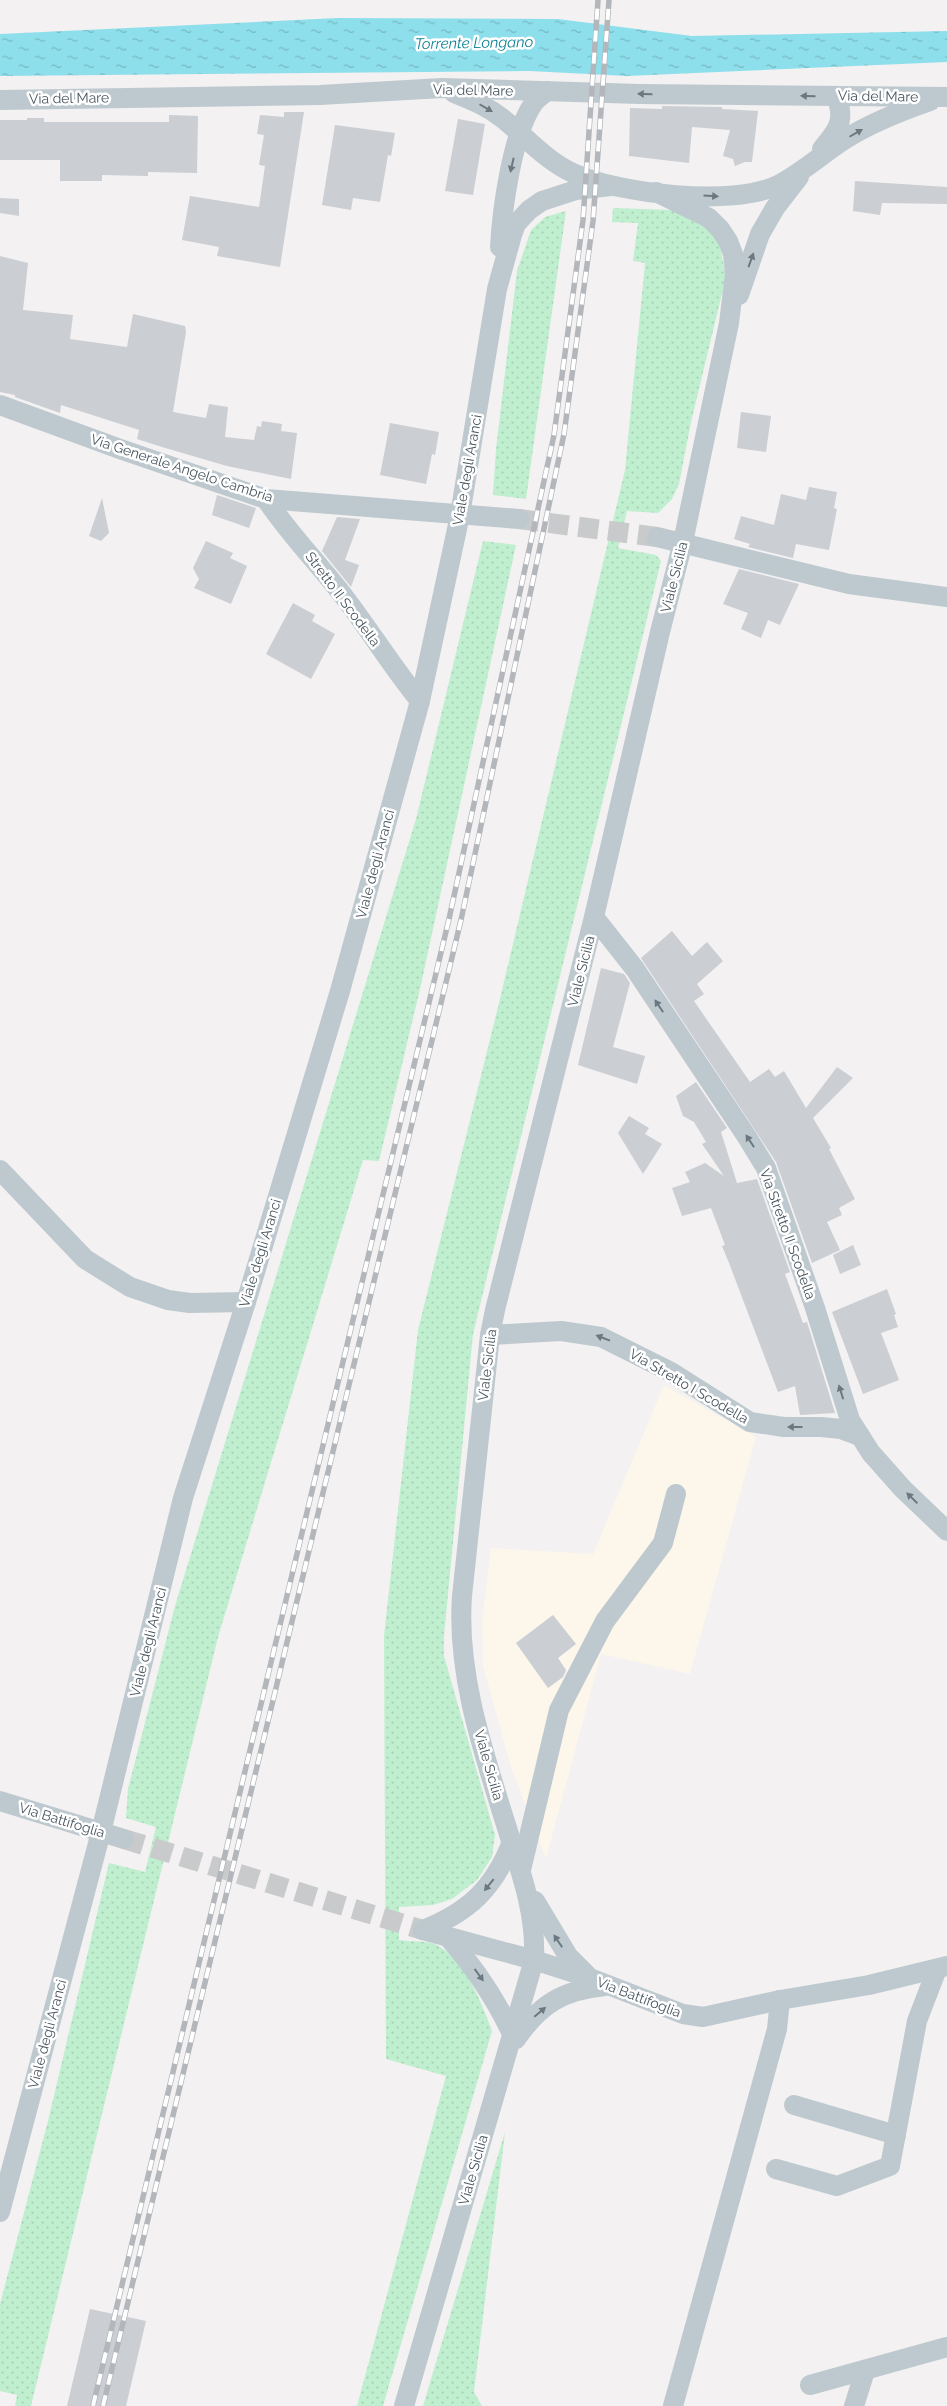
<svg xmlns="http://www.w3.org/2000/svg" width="947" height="2406" font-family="Raleway,sans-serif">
  <defs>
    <pattern id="grass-dots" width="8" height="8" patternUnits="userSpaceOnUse" patternTransform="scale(1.25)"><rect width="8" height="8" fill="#c0efcf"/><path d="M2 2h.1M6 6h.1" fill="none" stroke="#a6cfb4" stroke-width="1.8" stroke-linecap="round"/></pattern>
    <pattern id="water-ripples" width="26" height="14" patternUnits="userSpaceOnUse" patternTransform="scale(1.25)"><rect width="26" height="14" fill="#8edfec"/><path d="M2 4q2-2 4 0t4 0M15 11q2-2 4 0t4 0" fill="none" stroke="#76b8c2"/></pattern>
  </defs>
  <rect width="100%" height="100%" fill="#f3f1f1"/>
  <!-- commercial -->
  <path fill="#fcf6eb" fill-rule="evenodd" d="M664 1385 756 1437 690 1674 601 1654 546 1859 511 1767 483 1666 482 1621 491 1548 593 1554ZM516 1643 575 1644 558 1658 568 1673 548 1688Z"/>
  <!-- grass -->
  <g fill="url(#grass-dots)">
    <path d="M613 208 672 210 707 225 720 246 726 277 691 422 679 484 672 499 658 513 627 511 618 548 656 555 661 561 473 1334 444 1636V1656L495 1835 492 1857 477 1880 452 1899 433 1905 399 1907V1940C410 1942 427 1940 437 1945 465 1960 482 2003 492 2031L383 2406H357L446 2076 386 2059 384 1636 418 1330 499 1003 625 470 645 263 633 261 638 223 612 222Z"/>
    <path d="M566 211 526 499 493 495 496 449 517 271 531 230 545 217Z"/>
    <path d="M483 541 516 545 420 989 379 1161 363 1160 218 1637 31 2406H15L17 2395 0 2391V2304L48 2121 109 1863 145 1872 156 1827 126 1818 128 1789 175 1606 416 819Z"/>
    <path d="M505 2132 474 2392 482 2406H423Z"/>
  </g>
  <!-- water -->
  <path fill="url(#water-ripples)" d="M338 18 558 19 692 36 947 31V62L627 76 529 71 0 76V34Z"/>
  <!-- building -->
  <g fill="#cbced3">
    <path d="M662 106 722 107V109L758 111 752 162H745L735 166 733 159 723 156 730 130 692 127 689 163 629 156 630 108 662 109Z"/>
    <path d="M284 112H304L280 267 217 256 219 247 182 240 190 196 259 207 265 166 259 165 264 135 257 134 260 115 284 117Z"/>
    <path d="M169 115 198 116 197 173 148 172V176L102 175V181H60V160H0V120H27V118H44V122H169Z"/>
    <path d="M458 119 485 124 473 195 445 191Z"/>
    <path d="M335 125 395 133 391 156 388 155 380 202 353 198 351 210 322 205Z"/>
    <path d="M855 181 947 187V204L882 203 880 215 853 211Z"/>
    <path d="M0 198 19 199V216L0 213Z"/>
    <path d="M0 256 28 263 23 310 73 315 70 339 127 347 133 314 185 326 186 332 173 412 206 418 209 404 228 407 225 437 254 440 257 426 261 427 262 421 282 424 281 431 297 433 291 479 227 466 162 447 137 439 139 430 61 405 60 413 15 397V395L0 392Z"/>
    <path d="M741 412 771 416 766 452 737 448Z"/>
    <path d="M390 423 439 432 435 455 432 454 426 484 380 475Z"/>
    <path d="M809 487 837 492 834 508 837 509 829 550 796 544 793 558 748 547 750 544 734 539 741 516 774 525 781 494 806 500Z"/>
    <path d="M217 495 256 508 249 528 212 515Z"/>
    <path d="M102 498 109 533 101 541 89 536Z"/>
    <path d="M337 517 360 519 345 560 359 565 351 587 322 551Z"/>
    <path d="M206 541 233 553 230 558 247 566 231 604 194 588 199 579 193 568Z"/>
    <path d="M739 569 799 584 780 625 768 620 761 638 741 629 748 613 723 604Z"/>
    <path d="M293 603 315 615 312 621 335 634 311 679 266 654Z"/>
    <path d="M672 931 692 956 707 942 723 961 697 984 704 994 694 1001 750 1082 769 1069 775 1077 784 1071 806 1108 837 1067 853 1078 813 1118 831 1148 829 1149 855 1199 839 1208 842 1215 827 1222 840 1250 812 1263 776 1162 641 958Z"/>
    <path d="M601 968 624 974 630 983 613 1047 645 1056 637 1084 578 1065Z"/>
    <path d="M696 1082 727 1128 721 1132 737 1183 757 1179 790 1272 785 1274 803 1323 807 1322 835 1413 800 1415 795 1386 778 1392 729 1263 722 1246 725 1245 711 1208 682 1216 672 1188 690 1182 685 1172 705 1163 724 1176 702 1144 706 1142 694 1122 683 1116 676 1096Z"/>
    <path d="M629 1116 649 1128 645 1134 662 1144 643 1174 618 1133Z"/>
    <path d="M853 1245 861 1265 840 1274 833 1255Z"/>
    <path d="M887 1289 896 1314 894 1315 898 1327 881 1333 899 1380 863 1394 832 1312Z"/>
    <path d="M553 1615 576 1644 558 1658 566 1670 563 1677 548 1688 516 1643Z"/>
    <path d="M90 2309 146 2321 126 2406H67Z"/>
  </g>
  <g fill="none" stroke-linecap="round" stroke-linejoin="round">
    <!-- minor-tunnel -->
    <g stroke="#c8cacc" stroke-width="20" stroke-dasharray="20 10" stroke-linecap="butt">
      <path d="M519 519 657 537"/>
      <path d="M124 1839 423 1930"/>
    </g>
    <!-- minor -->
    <g stroke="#bec9cf" stroke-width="20">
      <path d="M454 93C471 100 487 106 502 118 526 137 545 160 573 173 619 194 733 207 778 185 803 172 823 153 847 138 873 122 901 111 930 101"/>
      <path d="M0 100 320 95 442 88 640 94 947 97"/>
      <path d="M822 149C838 130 846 120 836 96"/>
      <path d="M500 247C502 210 512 135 533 104 536 99 542 95 547 91"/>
      <path d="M739 295 760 234 775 208 799 177"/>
      <path d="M0 405 120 449 266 499 519 519"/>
      <path d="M266 499C289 534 319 564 345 598 371 632 393 668 420 701"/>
      <path d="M657 537 849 584 947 597"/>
      <path d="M594 917 635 969 747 1137 766 1168 815 1308 850 1420 871 1453 903 1489 947 1531"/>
      <path d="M0 1170 85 1259 130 1287 168 1300 190 1303 246 1302"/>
      <path d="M490 1335 561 1331 601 1337 671 1372 750 1422 784 1427H821L841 1429 860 1436"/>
      <path d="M0 1801 124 1839"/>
      <path d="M521 1870 559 1710 605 1621 663 1543 676 1494"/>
      <path d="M535 1901 568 1956 587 1975"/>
      <path d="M423 1930 534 1960 590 1978 683 2014 703 2017 780 2000 869 1985 947 1966"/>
      <path d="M423 1930C469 1912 494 1888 512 1842"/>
      <path d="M448 1937C475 1968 496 1999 513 2036"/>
      <path d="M516 2039C540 2004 563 1990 605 1986"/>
      <path d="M794 2105 896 2135"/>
      <path d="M776 2169 837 2186 890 2166 917 2021 937 1969"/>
      <path d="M0 2212 101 1832 183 1498 246 1302 340 991 420 701 460 515 497 289 512 235 516 224 529 210 542 201 576 190 611 186"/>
      <path d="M810 2385 947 2347"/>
      <path d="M404 2406 534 1960C536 1918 524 1881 511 1841 487 1762 456 1679 462 1596L490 1335 495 1310 594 917 660 632 683 542 729 323 735 274 733 254 728 241 720 229 709 218 656 192"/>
      <path d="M673 2406 777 2029 780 2000"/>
      <path d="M854 2406 865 2371"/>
    </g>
    <defs>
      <g id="rail">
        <path d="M93 2406 449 919 554 435 583 220 598 0"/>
        <path d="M103 2406 461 920 564 434 593 221 609 0"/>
      </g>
    </defs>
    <!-- rail casing -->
    <use href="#rail" stroke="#b3b6bb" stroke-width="5.5"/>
    <!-- rail -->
    <use href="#rail" stroke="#fff" stroke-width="4" stroke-dasharray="11" stroke-linecap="butt"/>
  </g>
  <!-- one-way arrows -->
  <defs><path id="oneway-solid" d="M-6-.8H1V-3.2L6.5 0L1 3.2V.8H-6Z" transform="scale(1.25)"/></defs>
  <g fill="#6b7880">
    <use href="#oneway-solid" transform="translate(645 94) rotate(-179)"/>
    <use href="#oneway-solid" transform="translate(808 96) rotate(-179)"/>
    <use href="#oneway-solid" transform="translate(486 108) rotate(30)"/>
    <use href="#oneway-solid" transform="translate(856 133) rotate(-30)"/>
    <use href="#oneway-solid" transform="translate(512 165) rotate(103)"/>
    <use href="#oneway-solid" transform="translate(711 196) rotate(4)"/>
    <use href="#oneway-solid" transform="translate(751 260) rotate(-70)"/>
    <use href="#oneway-solid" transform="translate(659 1006) rotate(-124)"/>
    <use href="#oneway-solid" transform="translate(750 1141) rotate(-123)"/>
    <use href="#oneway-solid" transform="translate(603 1338) rotate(-159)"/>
    <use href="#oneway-solid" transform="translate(841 1392) rotate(-107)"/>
    <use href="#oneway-solid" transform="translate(795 1427) rotate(180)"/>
    <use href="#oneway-solid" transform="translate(912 1498) rotate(-136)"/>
    <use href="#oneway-solid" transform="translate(489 1885) rotate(129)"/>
    <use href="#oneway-solid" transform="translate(558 1941) rotate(-124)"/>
    <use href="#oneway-solid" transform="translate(479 1975) rotate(54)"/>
    <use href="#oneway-solid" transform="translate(540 2012) rotate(-40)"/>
  </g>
  <g text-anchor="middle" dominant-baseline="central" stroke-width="5" stroke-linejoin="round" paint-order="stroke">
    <!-- street labels -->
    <g font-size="14" fill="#48555e" stroke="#fff">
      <text transform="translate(473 90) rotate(1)">Via del Mare</text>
      <text transform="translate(878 96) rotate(1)">Via del Mare</text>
      <text transform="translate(69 98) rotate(-1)">Via del Mare</text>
      <text transform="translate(182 468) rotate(18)">Via Generale Angelo Cambria</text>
      <text transform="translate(467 470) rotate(-80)">Viale degli Aranci</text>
      <text transform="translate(674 577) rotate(-76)">Viale Sicilia</text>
      <text transform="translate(343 599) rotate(53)">Stretto II Scodella</text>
      <text transform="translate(375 864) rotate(-75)">Viale degli Aranci</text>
      <text transform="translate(581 971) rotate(-76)">Viale Sicilia</text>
      <text transform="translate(788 1234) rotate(70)">Via Stretto II Scodella</text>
      <text transform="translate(260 1253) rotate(-73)">Viale degli Aranci</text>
      <text transform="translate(487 1365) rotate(-83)">Viale Sicilia</text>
      <text transform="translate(689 1386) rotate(30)">Via Stretto I Scodella</text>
      <text transform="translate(148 1642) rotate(-76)">Viale degli Aranci</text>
      <text transform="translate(489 1765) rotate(74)">Viale Sicilia</text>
      <text transform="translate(62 1820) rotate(17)">Via Battifoglia</text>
      <text transform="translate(639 1997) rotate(21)">Via Battifoglia</text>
      <text transform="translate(47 2034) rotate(-75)">Viale degli Aranci</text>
      <text transform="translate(473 2170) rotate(-74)">Viale Sicilia</text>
    </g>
    <!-- water labels -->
    <g font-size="15" font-style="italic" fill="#0e8295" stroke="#fff">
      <text transform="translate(474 43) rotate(-1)">Torrente Longano</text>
    </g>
  </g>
</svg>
